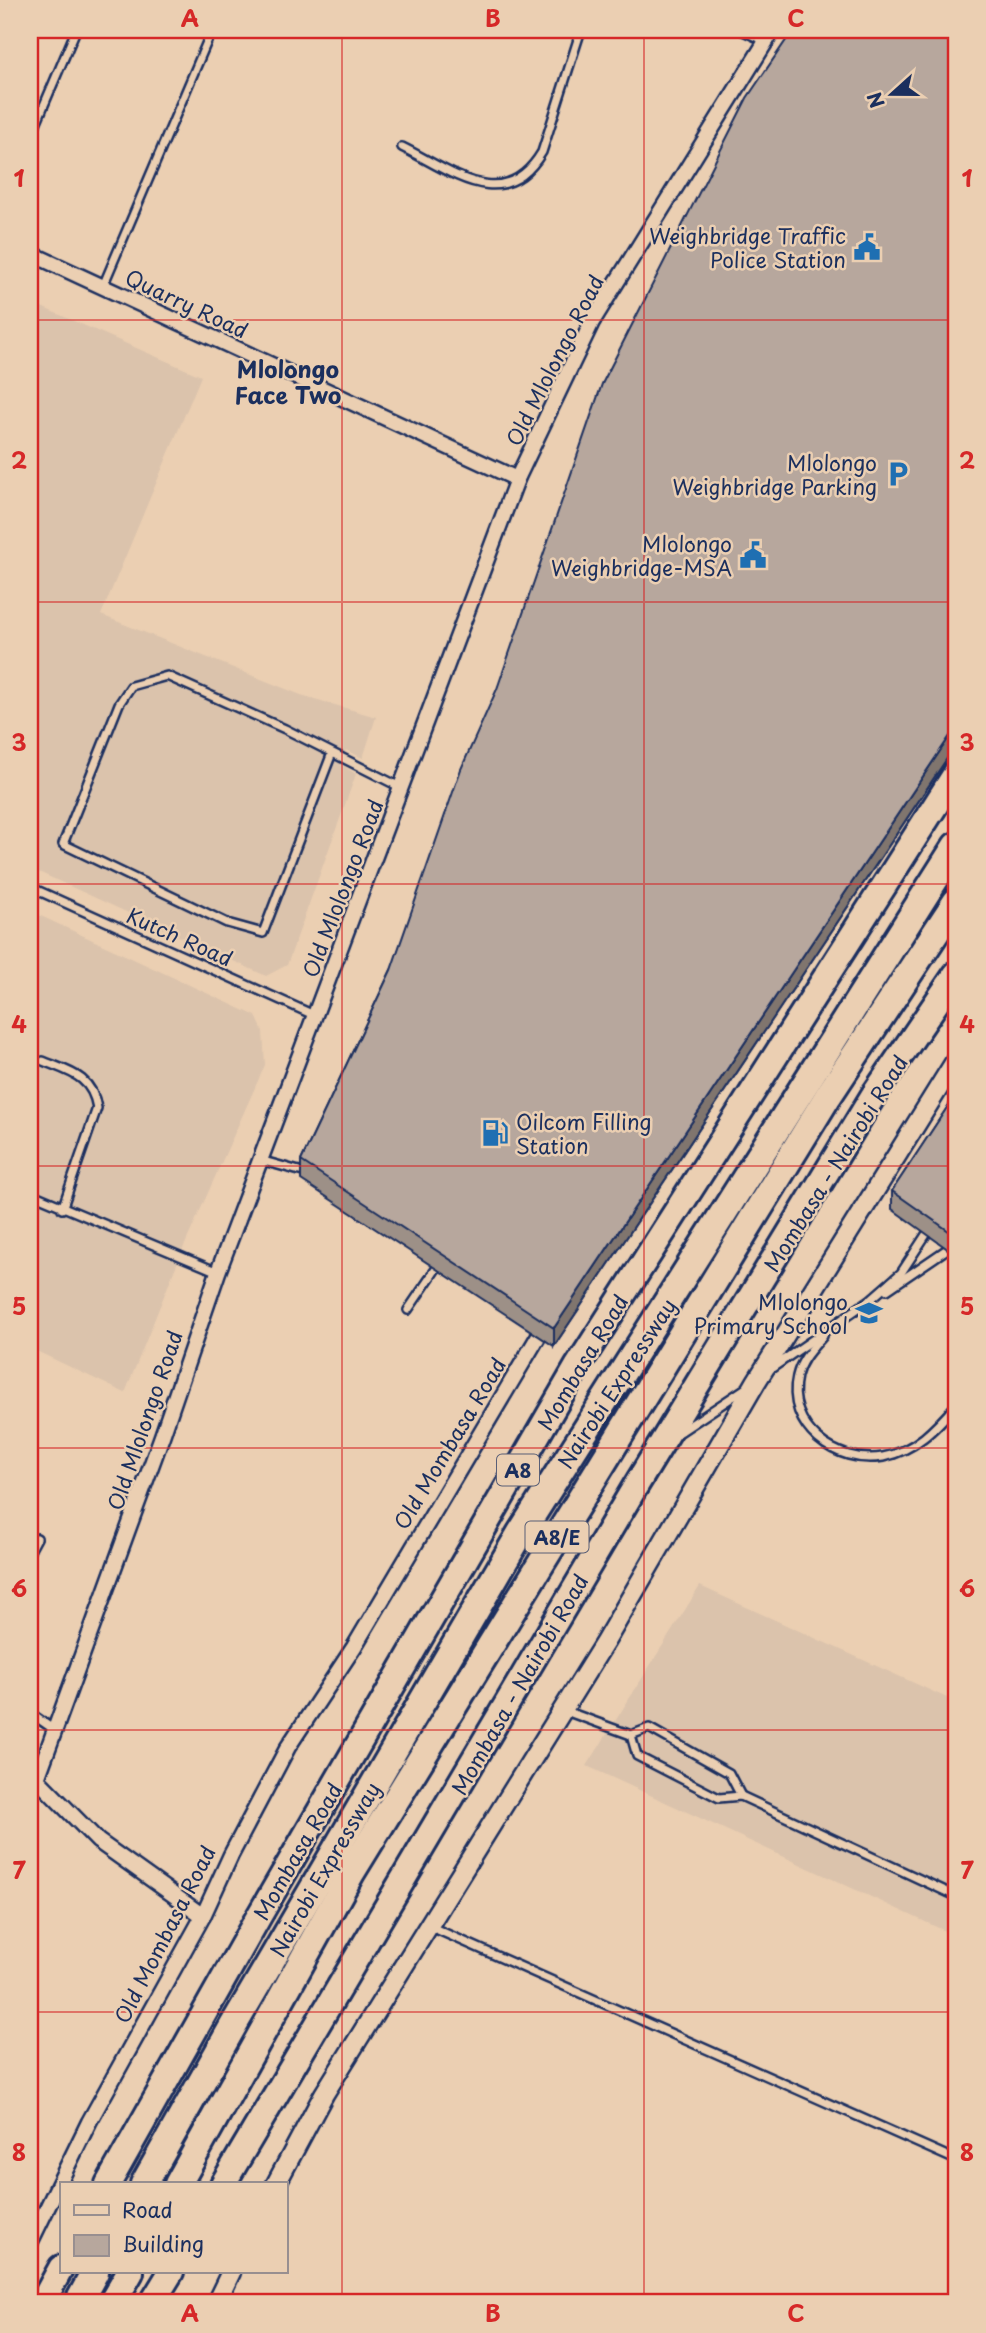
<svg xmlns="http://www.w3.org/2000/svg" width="986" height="2333" font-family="'Playpen Sans',sans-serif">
  <rect width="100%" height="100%" fill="#ebcfb2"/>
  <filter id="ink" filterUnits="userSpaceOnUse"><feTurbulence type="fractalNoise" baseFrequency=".0143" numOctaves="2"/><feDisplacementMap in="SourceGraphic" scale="14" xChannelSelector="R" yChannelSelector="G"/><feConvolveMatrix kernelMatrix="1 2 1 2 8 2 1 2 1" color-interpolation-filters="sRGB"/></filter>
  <g filter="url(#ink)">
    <!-- built -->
    <g fill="#dbc3ac">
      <path d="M30 302 201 376 101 615 301 695 376 717 363 758 346 750 340 764 356 774 287 965 266 976 30 868Z"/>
      <path d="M30 911 256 1016 263 1031 265 1065 182 1251 125 1393 30 1348Z"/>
      <path d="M700 1586 956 1702V1936L587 1766Z"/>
    </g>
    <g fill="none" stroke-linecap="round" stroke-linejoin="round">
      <defs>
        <g id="service">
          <path d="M741 30 765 41"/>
          <path d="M30 138 76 30"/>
          <path d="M402 147C451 171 504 216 542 152L581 30"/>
          <path d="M103 286 212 30"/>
          <path d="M332 753 263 933 227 923 63 844 119 704 131 686 167 676 285 729 402 788"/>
          <path d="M30 887 316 1016"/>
          <path d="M43 1061C70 1072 92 1076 97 1108L62 1209"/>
          <path d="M260 1160 310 1174"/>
          <path d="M30 1193 218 1272"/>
          <path d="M887 1290 956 1243"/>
          <path d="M408 1310 442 1260"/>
          <path d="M823 1336C812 1349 801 1359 797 1376 785 1427 836 1465 883 1457 915 1451 936 1428 956 1405"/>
          <path d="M772 1368 870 1300 901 1273 931 1227"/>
          <path d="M680 1432 746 1388"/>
          <path d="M30 1551 37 1538"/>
          <path d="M563 1710 631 1735 649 1728 729 1773 741 1796"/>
          <path d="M30 1713 53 1729"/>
          <path d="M631 1735 637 1756 719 1798 741 1796 956 1896"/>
          <path d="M429 1926 956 2160"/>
        </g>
        <g id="minor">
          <path d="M30 253 517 479"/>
          <path d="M33 1775 98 1841 203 1916"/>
          <path d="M30 1798 162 1436 218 1272 517 479 592 322 773 30"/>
          <path d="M30 2243 89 2122 203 1916 231 1855 288 1747 354 1647 548 1320"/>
        </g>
        <g id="tertiary">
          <path d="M276 2184 324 2094 605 1642 756 1382 956 1060"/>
          <path d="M216 2303 231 2272"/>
        </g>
        <g id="trunk">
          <path d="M108 2184 259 1916 577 1367 956 773"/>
          <path d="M223 2184 635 1487 873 1096 956 974"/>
          <path d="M42 2303 61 2268"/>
          <path d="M152 2303 171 2272"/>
        </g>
        <g id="motorway">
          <path d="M144 2184 233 2026 520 1534 956 846"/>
          <path d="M178 2184 351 1873 828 1096 956 902"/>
          <path d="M78 2303 95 2272"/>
          <path d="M112 2303 130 2272"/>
        </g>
      </defs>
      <!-- service casing -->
      <use href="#service" stroke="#1b2f5e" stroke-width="12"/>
      <!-- minor casing -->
      <use href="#minor" stroke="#1b2f5e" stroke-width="19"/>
      <!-- tertiary casing -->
      <use href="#tertiary" stroke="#1b2f5e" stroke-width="23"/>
      <!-- trunk casing -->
      <use href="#trunk" stroke="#1b2f5e" stroke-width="30"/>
      <!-- motorway casing -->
      <use href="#motorway" stroke="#1b2f5e" stroke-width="32"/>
      <!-- service -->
      <use href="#service" stroke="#ebcfb2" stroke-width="7"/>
      <!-- minor -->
      <use href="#minor" stroke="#ebcfb2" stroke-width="14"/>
      <!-- tertiary -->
      <use href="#tertiary" stroke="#ebcfb2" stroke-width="18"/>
      <!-- trunk -->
      <use href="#trunk" stroke="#ebcfb2" stroke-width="24"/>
      <!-- motorway -->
      <use href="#motorway" stroke="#ebcfb2" stroke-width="26"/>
    </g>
    <!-- wall -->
    <g fill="#9d9087" stroke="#1b2f5e" stroke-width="2">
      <path d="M956 30V745L554 1346 301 1180V1161L391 970Z"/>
      <path d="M956 1094V1255L892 1209V1191Z"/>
    </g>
    <!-- shaded-wall -->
    <path fill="#80756e" stroke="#1b2f5e" stroke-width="2" d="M956 727V745L554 1346V1328Z"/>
    <!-- building -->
    <g fill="#b7a79d" stroke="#1b2f5e" stroke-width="2">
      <path d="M793 30H956V727L554 1328 301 1161 391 970 461 769 497 689 602 384 747 98Z"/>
      <path d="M956 1094V1236L892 1191Z"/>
    </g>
  </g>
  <!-- grid -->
  <path fill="none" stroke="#d62828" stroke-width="2" stroke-opacity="0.55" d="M342 30V2303M644 30V2303M30 320H956M30 602H956M30 884H956M30 1166H956M30 1448H956M30 1730H956M30 2012H956"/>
  <!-- icons -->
  <defs>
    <symbol id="civic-bare" viewBox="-9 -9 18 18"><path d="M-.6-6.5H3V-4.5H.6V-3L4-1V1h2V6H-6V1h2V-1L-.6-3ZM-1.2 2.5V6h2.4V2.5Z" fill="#1f6fb2" stroke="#ebcfb2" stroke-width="2.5" paint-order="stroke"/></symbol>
    <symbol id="parking-bare" viewBox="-9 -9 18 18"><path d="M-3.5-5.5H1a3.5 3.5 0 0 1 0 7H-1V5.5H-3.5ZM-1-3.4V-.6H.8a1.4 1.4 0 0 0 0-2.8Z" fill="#1f6fb2" stroke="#ebcfb2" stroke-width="2.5" paint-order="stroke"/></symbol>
    <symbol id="fuel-bare" viewBox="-9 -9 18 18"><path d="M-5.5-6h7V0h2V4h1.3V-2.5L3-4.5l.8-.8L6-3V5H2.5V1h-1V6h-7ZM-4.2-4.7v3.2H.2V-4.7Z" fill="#1f6fb2" stroke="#ebcfb2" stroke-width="2.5" paint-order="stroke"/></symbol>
    <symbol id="school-bare" viewBox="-9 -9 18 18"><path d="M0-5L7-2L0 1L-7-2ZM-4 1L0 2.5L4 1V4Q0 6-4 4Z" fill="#1f6fb2" stroke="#ebcfb2" stroke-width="2.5" paint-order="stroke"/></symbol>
  </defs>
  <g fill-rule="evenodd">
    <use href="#civic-bare" x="848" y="228" width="38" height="38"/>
    <use href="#parking-bare" x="879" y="455" width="38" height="38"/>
    <use href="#civic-bare" x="734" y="536" width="38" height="38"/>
    <use href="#fuel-bare" x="476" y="1114" width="38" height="38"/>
    <use href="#school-bare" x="850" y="1294" width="38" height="38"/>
  </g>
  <g text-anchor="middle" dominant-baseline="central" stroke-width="5" stroke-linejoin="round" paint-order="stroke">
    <!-- shield labels -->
    <g fill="#ebcfb2" stroke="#595f77" stroke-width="2">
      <rect x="497" y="1454.5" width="42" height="31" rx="5"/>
      <rect x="525.5" y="1521.5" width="63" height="31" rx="5"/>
    </g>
    <g font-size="19" font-weight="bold" fill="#1b2f5e">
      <text x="518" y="1470">A8</text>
      <text x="557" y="1537">A8/E</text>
    </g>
    <!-- poi labels -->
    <g font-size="21" fill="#1b2f5e" stroke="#ebcfb2" text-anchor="end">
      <text x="846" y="235">Weighbridge Traffic<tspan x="846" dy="24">Police Station</tspan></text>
      <text x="877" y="462">Mlolongo<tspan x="877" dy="24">Weighbridge Parking</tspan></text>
      <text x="732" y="543">Mlolongo<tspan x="732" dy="24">Weighbridge-MSA</tspan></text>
      <text x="516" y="1121" text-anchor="start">Oilcom Filling<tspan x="516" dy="24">Station</tspan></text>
      <text x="848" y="1301">Mlolongo<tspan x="848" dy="24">Primary School</tspan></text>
    </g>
    <!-- street labels -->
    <g font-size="21" fill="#1b2f5e" stroke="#ebcfb2">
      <text transform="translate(187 303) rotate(25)">Quarry Road</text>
      <text transform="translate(554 360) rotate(-63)">Old Mlolongo Road</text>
      <text transform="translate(342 888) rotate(-69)">Old Mlolongo Road</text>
      <text transform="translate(180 936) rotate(24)">Kutch Road</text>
      <text transform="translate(835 1163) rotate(-58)">Mombasa - Nairobi Road</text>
      <text transform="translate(582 1362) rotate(-59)">Mombasa Road</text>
      <text transform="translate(616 1383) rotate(-57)">Nairobi Expressway</text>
      <text transform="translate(144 1420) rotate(-71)">Old Mlolongo Road</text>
      <text transform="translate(449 1443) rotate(-59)">Old Mombasa Road</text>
      <text transform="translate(519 1684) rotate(-60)">Mombasa - Nairobi Road</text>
      <text transform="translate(297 1851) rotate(-60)">Mombasa Road</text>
      <text transform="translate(324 1869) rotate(-60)">Nairobi Expressway</text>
      <text transform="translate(164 1934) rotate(-63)">Old Mombasa Road</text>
    </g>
    <!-- neighbourhood labels -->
    <g font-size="23" font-weight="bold" fill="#1b2f5e" stroke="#ebcfb2">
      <text x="288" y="368">Mlolongo<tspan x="288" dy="26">Face Two</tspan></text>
    </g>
  </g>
  <!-- margin -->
  <rect width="986" height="2333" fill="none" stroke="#ebcfb2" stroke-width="77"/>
  <!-- legend -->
  <rect x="60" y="2182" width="228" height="91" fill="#ebcfb2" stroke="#988f90" stroke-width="2"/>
  <rect x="74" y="2205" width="35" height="10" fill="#ebcfb2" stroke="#988f90" stroke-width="2"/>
  <text x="122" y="2218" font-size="21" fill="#1b2f5e">Road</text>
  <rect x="74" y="2235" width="35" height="21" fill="#b7a79d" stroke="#988f90" stroke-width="2"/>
  <text x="122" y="2252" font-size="21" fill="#1b2f5e">Building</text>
  <!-- north arrow -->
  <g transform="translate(892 94) rotate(249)" stroke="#ebcfb2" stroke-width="5" paint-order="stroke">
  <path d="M0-5L12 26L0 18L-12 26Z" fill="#1b2f5e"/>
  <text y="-10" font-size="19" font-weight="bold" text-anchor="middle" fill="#1b2f5e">N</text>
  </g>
  <rect x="38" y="38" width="910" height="2256" fill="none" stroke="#d62828" stroke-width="2.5"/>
  <g font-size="23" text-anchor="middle" font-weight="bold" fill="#d62828">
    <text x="190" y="27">A</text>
    <text x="493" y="27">B</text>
    <text x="796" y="27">C</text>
    <text x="19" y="187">1</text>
    <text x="967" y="187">1</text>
    <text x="19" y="469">2</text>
    <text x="967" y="469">2</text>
    <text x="19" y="751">3</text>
    <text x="967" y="751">3</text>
    <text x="19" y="1033">4</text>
    <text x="967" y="1033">4</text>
    <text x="19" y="1315">5</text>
    <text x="967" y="1315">5</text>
    <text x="19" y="1597">6</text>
    <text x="967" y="1597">6</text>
    <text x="19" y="1879">7</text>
    <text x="967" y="1879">7</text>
    <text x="19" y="2161">8</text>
    <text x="967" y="2161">8</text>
    <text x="190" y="2322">A</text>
    <text x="493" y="2322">B</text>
    <text x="796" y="2322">C</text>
  </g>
</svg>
